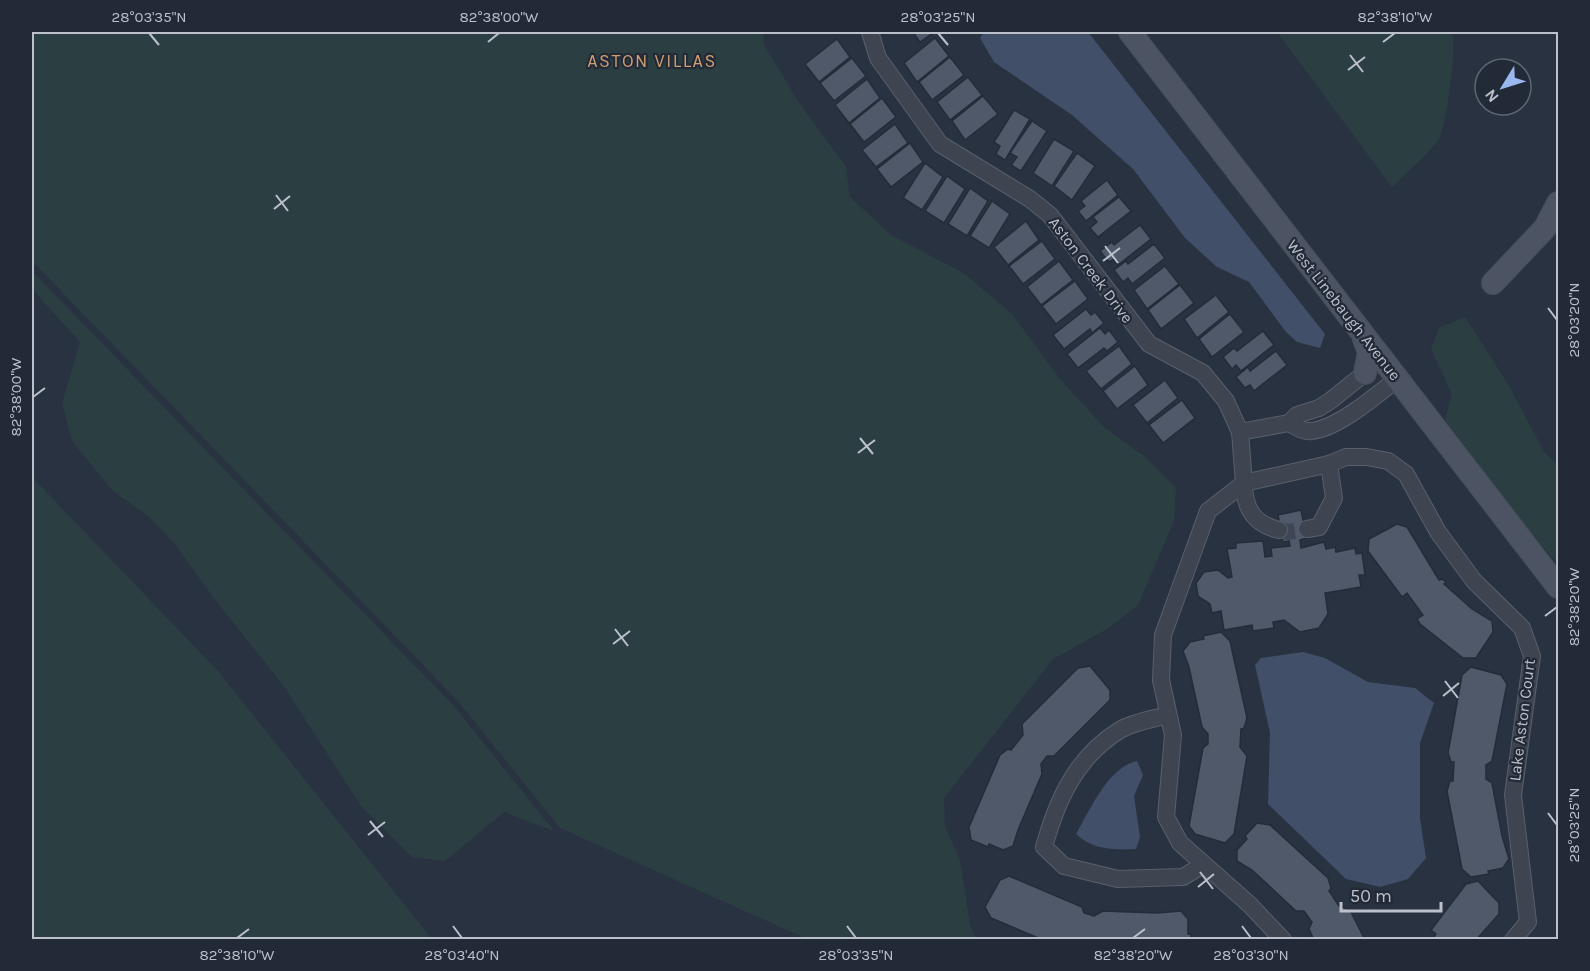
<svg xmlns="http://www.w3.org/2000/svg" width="1590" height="971" font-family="Karla,sans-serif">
  <rect width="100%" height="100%" fill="#293241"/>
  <!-- green -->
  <g fill="#2b3f42">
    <path d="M32 32H764L763 43 798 101 846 167 850 197 891 235 965 274 1012 314 1060 379 1103 426 1145 457 1176 488 1174 521 1138 605 1107 629 1053 659 944 798 945 827 960 859 970 925 976 939H807L560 828 458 701 32 261Z"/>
    <path d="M1277 32H1452C1457 48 1447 119 1440 137 1436 147 1402 177 1392 187Z"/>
    <path d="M32 271 453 705 554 831 504 812 445 861 412 857 361 806 283 685 216 601 174 543 149 517 112 490 72 441 62 403 80 342 32 289Z"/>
    <path d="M1465 317 1508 384 1544 452 1558 465V561L1554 560 1515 514 1445 420 1452 394 1431 349 1439 328Z"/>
    <path d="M32 477 218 671 432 939H32Z"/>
  </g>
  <!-- water -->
  <g fill="#414f69">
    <path d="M984 32H1088L1325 334 1320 348 1297 342 1286 332 1249 282 1217 267 1185 238 1133 169 1072 115 994 62 980 38Z"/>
    <path d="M1303 652 1325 658 1368 682 1415 688 1434 703 1420 743V818L1426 858 1408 879 1380 887 1346 879 1268 804 1270 733 1255 665 1261 658Z"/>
    <path d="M1137 761 1143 775 1134 796 1140 837 1136 849C1115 850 1092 850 1076 834 1090 810 1108 767 1137 761Z"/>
  </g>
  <!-- building -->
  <g fill="#50596a" stroke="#242c39" stroke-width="1.5">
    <path d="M913 32H934L920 42Z"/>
    <path d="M935 38 949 56 917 82 904 63Z"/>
    <path d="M837 39 850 57 819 82 805 64Z"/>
    <path d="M950 57 964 75 932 100 919 82Z"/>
    <path d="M852 58 866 76 834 101 820 83Z"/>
    <path d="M968 77 982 95 950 120 937 102Z"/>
    <path d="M867 79 880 98 849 123 835 105Z"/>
    <path d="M983 96 998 114 965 140 952 121Z"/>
    <path d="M882 98 896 117 864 142 850 124Z"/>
    <path d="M1014 110 1030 119 1005 160 996 154 1000 146 994 142Z"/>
    <path d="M1032 121 1047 131 1021 171 1011 165 1017 157 1010 153Z"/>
    <path d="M895 124 908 143 876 167 862 150Z"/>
    <path d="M1054 139 1074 151 1052 186 1033 173Z"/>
    <path d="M910 143 923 162 891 187 877 169Z"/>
    <path d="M1077 153 1095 166 1072 200 1054 186Z"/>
    <path d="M925 163 943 177 922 210 903 198Z"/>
    <path d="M947 176 965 189 944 223 925 211Z"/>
    <path d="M1107 180 1118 195 1086 221 1078 211 1085 206 1081 201Z"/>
    <path d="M970 188 988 201 967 236 948 224Z"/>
    <path d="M1119 197 1131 211 1098 237 1090 228 1097 222 1093 217Z"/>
    <path d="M992 201 1010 214 989 248 970 236Z"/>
    <path d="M1026 221 1039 240 1008 265 994 247Z"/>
    <path d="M1140 225 1151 239 1118 265 1114 259 1109 262 1100 251 1112 242 1114 245Z"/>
    <path d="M1042 241 1055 259 1023 284 1009 266Z"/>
    <path d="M1154 244 1165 258 1132 284 1128 278 1123 282 1114 270 1126 261 1128 264Z"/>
    <path d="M1059 261 1073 280 1041 305 1027 287Z"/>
    <path d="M1165 266 1179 284 1147 309 1134 290Z"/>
    <path d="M1075 281 1088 299 1056 324 1042 306Z"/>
    <path d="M1180 285 1194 303 1161 329 1148 310Z"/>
    <path d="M1216 295 1229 312 1197 338 1184 319Z"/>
    <path d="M1086 309 1091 315 1095 312 1104 323 1092 333 1090 329 1064 349 1053 335Z"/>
    <path d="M1230 314 1244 332 1212 357 1199 339Z"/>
    <path d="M1100 328 1105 334 1109 330 1118 342 1107 351 1104 348 1078 368 1067 354Z"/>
    <path d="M1263 331 1274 345 1241 371 1236 365 1232 369 1223 357 1234 348 1237 351Z"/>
    <path d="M1119 346 1132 364 1101 389 1086 371Z"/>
    <path d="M1276 351 1287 365 1254 391 1250 385 1245 388 1236 377 1248 367 1250 371Z"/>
    <path d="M1135 366 1148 385 1117 409 1103 391Z"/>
    <path d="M1165 380 1178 398 1147 423 1133 405Z"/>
    <path d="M1182 400 1195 418 1163 443 1149 425Z"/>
    <path d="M1301 510 1307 538 1300 540 1301 548 1324 542 1326 549 1335 547 1336 552 1355 548 1356 554 1362 553 1365 575H1359L1361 587 1325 593 1328 614 1319 628 1300 632 1284 620 1273 622 1274 628 1253 631 1252 625 1224 630 1221 611 1212 613 1210 604 1198 596 1196 583 1204 572 1218 570 1228 578 1232 577 1227 549 1236 548V543L1263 541 1265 557 1272 556 1271 548 1290 546 1289 541 1283 542 1278 515Z"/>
    <path d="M1397 524 1407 527 1439 580 1442 579 1446 582 1444 584 1472 609 1492 621 1493 632 1476 658H1463L1420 624 1417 619 1423 615 1407 593 1402 597 1368 551 1369 539Z"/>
    <path d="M1221 632 1230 641 1247 718 1244 728 1241 729 1240 747 1247 756 1234 834 1225 843 1195 834 1189 826 1203 748 1208 744V734L1202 727 1189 667 1183 651 1190 642 1204 639 1203 636Z"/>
    <path d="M1090 666 1110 690V700L1054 756H1047L1041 764 1042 774 1018 830 1013 846 1003 850 989 844 988 847 971 840 969 827 1000 755 1008 749 1011 750 1023 735 1022 724 1078 668Z"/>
    <path d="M1471 667 1501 675 1507 684 1492 761 1486 765V779L1492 783 1502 836 1509 859 1503 868 1488 871 1489 874 1471 877 1462 869 1447 791 1450 781H1453L1454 762H1451L1448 753 1462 675Z"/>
    <path d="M1257 823 1270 825 1328 878 1331 888 1329 891 1339 906 1350 910 1365 940H1314L1309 929 1312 922 1304 911H1296L1252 870 1237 861V850L1247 839 1245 836Z"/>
    <path d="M1009 876 1082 907 1084 913 1094 916 1103 911 1157 913 1181 911 1188 919V934H1191V940H1043L991 918 985 907 1000 880Z"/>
    <path d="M1478 881 1499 903V914L1476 940H1432L1436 934 1431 930 1466 884Z"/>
  </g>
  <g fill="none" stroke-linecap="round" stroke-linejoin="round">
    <!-- street-tunnel -->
    <path stroke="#3f4756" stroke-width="16" stroke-dasharray="16 8" stroke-linecap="butt" d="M1279 530 1288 532 1307 529"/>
    <defs>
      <g id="street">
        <path d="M870 32 878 58 940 144 1030 199 1050 215 1149 344 1203 373 1226 401 1240 432 1244 483 1208 511 1163 635 1161 680 1173 735 1166 817 1180 843 1250 905 1283 940"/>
        <path d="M1289 423C1296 427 1303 432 1311 431 1337 429 1377 395 1397 379"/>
        <path d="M1240 432 1289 423 1297 415 1319 408 1330 401 1365 373"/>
        <path d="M1307 529 1319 527 1334 498 1329 464 1346 457H1367L1388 461 1406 474 1438 532 1474 581 1522 628 1532 656 1513 795 1528 922 1513 940"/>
        <path d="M1279 530C1254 524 1244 509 1244 483L1329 464"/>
        <path d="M1168 715C1153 719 1133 722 1120 730 1076 757 1057 800 1044 847L1064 866 1118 879 1183 877 1203 865"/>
      </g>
      <g id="secondary">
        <path d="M1130 32 1558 587"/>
        <path d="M1493 283 1545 228 1558 203"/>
        <path d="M1364 339 1369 352 1365 373"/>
      </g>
    </defs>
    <!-- street casing -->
    <use href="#street" stroke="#59606b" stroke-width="18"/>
    <!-- secondary casing -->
    <use href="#secondary" stroke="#474e5a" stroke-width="24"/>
    <!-- street -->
    <use href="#street" stroke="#3e4551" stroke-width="16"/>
    <!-- secondary -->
    <use href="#secondary" stroke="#4c5464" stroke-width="22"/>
  </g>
  <!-- ticks -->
  <path fill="none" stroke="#bbc0cb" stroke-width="2" d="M149 33 159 45M938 33 948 45M488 42 499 33M1383 42 1395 33M1350 55 1363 72M1348 70 1365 57M276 195 288 211M274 209 290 196M1105 246 1118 263M1103 261 1120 248M1548 308 1557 320M33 397 45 388M860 438 873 454M858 453 875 440M1545 616 1557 607M615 629 628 646M613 644 630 631M1445 681 1458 698M1443 696 1459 683M1548 813 1557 825M370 821 383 837M368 835 385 822M1200 872 1213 889M1198 887 1214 874M453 926 462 938M847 926 856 938M1242 926 1251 938M237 938 249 929M1133 938 1145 929"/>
  <g text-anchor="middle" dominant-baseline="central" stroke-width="4.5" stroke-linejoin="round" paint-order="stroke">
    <!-- street labels -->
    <g font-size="16" fill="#bbc0cb" stroke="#222a37">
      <text transform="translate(1091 270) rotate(53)">Aston Creek Drive</text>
      <text transform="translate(1344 310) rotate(52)">West Linebaugh Avenue</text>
      <text transform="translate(1522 720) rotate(-83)">Lake Aston Court</text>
    </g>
    <!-- neighbourhood labels -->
    <g font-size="18" letter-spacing="1.5" fill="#ce9f73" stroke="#222a37">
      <text x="652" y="61">ASTON VILLAS</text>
    </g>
  </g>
  <!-- border -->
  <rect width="1590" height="971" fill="none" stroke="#222a37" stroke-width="66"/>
  <!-- north arrow -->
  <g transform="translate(1503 87) rotate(232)"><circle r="28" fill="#222a37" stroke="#5f6672" stroke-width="1.5"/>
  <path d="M0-4.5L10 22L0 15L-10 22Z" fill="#9ab7f0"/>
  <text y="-9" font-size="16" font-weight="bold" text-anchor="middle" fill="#bbc0cb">N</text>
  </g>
  <!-- scale -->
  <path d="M1341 902v9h100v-9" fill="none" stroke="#bbc0cb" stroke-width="3"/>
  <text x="1350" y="902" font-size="18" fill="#bbc0cb" stroke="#222a37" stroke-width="4.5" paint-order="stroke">50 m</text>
  <rect x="33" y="33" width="1524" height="905" fill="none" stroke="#bbc0cb" stroke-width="2"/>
  <g font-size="15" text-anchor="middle" fill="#bbc0cb">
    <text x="149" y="22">28°03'35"N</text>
    <text x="499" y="22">82°38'00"W</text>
    <text x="938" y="22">28°03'25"N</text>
    <text x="1395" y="22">82°38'10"W</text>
    <text transform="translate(1574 320) rotate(-90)" y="5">28°03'20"N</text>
    <text transform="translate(16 397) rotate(-90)" y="5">82°38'00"W</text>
    <text transform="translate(1574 607) rotate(-90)" y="5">82°38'20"W</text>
    <text transform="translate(1574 825) rotate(-90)" y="5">28°03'25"N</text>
    <text x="237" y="960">82°38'10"W</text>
    <text x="462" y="960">28°03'40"N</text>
    <text x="856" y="960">28°03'35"N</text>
    <text x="1133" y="960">82°38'20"W</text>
    <text x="1251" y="960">28°03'30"N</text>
  </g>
</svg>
